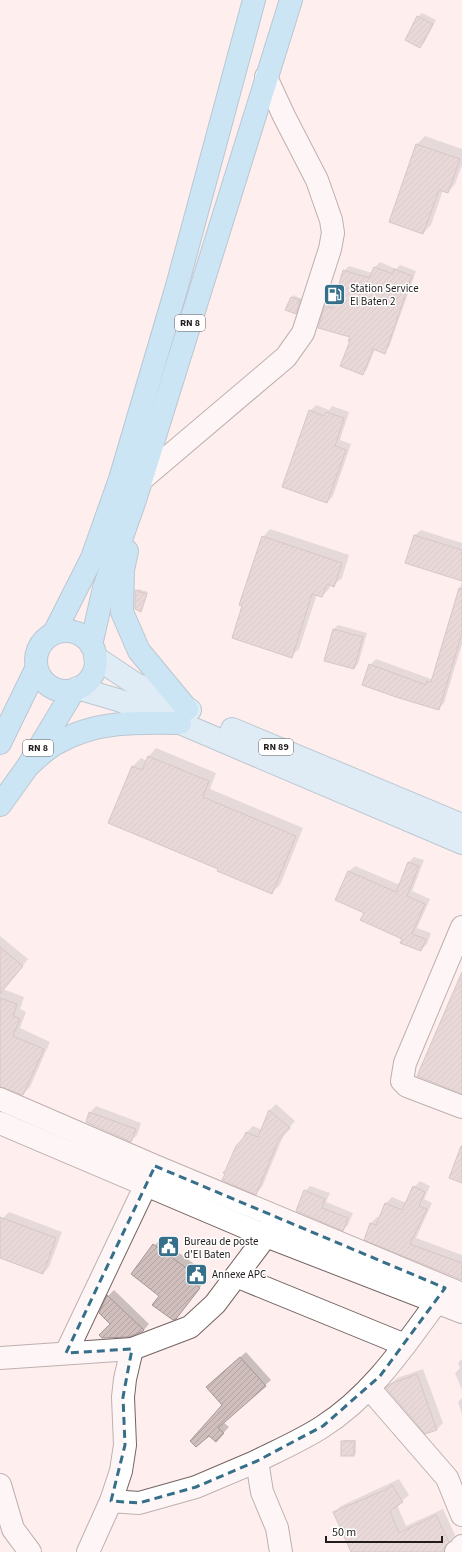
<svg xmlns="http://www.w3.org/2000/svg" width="462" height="1552" font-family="'Source Sans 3',sans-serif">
  <defs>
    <pattern id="building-hatch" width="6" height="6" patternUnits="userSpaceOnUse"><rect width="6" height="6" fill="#cfbebc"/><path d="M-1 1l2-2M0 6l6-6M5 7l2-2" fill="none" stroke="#b1a3a1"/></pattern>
  </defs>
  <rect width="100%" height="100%" fill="#feefee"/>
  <!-- shadow -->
  <g fill="#0003">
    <path d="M422 13 436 20 424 43 420 47 418 17Z"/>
    <path d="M425 136 462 149V165L455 184 448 192 443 190 431 225 423 233 390 222 417 144Z"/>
    <path d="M380 262 396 269 400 265 416 271 389 347 384 352 375 349 367 369 363 374 351 337 326 307 331 302 334 303 344 271 349 266 372 273 375 267Z"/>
    <path d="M293 295 302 299 296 313 287 310Z"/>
    <path d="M316 405 329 410 332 406 349 412 340 440 351 444 333 496 327 502 310 411Z"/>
    <path d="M270 529 349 555 342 578 334 585 331 584 329 589 322 596 317 594 299 649 291 656 263 537Z"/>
    <path d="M421 530 462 543V580L415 535Z"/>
    <path d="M462 581V644L444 703 438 709 370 665 376 659 431 679 433 676Z"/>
    <path d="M138 589 148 592 140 611 136 609V590Z"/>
    <path d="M338 625 367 633 358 664 354 668 334 629Z"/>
    <path d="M156 748 216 773 210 789 303 828 280 885 272 892 219 868 110 823 133 766 141 758 147 761 149 756Z"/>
    <path d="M414 857 424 860 412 891 430 899 417 928 431 933 427 944 421 950 365 912 337 900 349 871 355 866 400 885 409 862Z"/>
    <path d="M0 936 28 959 14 977 0 976Z"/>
    <path d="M0 988 24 997 20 1009 26 1012 20 1028 50 1042 30 1087 23 1094 0 1086Z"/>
    <path d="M276 1104 295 1121 284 1134 262 1187 256 1193 245 1137 247 1132 253 1126 262 1130 270 1110Z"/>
    <path d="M96 1106 141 1123 137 1135 131 1141 90 1113Z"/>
    <path d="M420 1181 430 1186 424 1199 432 1203 416 1238 462 1255V1280L365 1239 371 1223 377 1217 380 1218 386 1203 392 1197 406 1203 414 1187Z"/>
    <path d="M310 1186 330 1193 326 1202 353 1213 348 1225 343 1230 305 1191Z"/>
    <path d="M9 1212 62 1232 49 1267 43 1273 0 1257V1226L3 1218Z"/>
    <path d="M160 1239 197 1266 193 1272 205 1281 176 1318 161 1296 132 1274Z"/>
    <path d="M114 1290 149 1324 144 1330 129 1336 111 1324 100 1313 108 1296Z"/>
    <path d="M246 1352 271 1380 223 1422 229 1427 216 1441 209 1434 224 1405 213 1381Z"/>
    <path d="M462 1359V1390L455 1373 460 1368 458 1363Z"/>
    <path d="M423 1369 443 1423 437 1429 426 1433 387 1388 397 1378Z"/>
    <path d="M462 1398V1414L458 1402Z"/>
    <path d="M344 1440H356V1453L354 1455 342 1442Z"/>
    <path d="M399 1479 409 1495 397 1505 406 1526 443 1509 455 1535 452 1538 450 1544 453 1552H350L351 1551 334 1512 341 1506Z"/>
  </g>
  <!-- building -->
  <g fill="url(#building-hatch)" stroke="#a79795">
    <path d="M417 16 433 24 420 48 405 40Z"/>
    <path d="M416 144 460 159 448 193 439 190 423 234 389 222Z"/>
    <path d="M374 267 393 274 394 269 412 276 385 354 373 349 363 375 340 366 350 341H348L350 337 318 328 325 306 332 308 343 270 369 278Z"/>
    <path d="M291 297 300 300 296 314 285 310Z"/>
    <path d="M309 410 324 416 326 412 344 418 335 446 346 450 327 503 282 487Z"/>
    <path d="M414 535 462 550V581L405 563Z"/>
    <path d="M262 536 342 563 334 587 327 584 322 597 312 594 292 658 232 638 242 606 239 605Z"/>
    <path d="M459 588 462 589V633L439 710 399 698 362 685 369 664 426 685 427 681 431 682Z"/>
    <path d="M135 590 147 594 141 612 135 609Z"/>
    <path d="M333 629 363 637 354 669 324 661Z"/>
    <path d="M148 756 209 781 203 797 296 836 272 894 217 871 218 869 108 823 132 766 142 770Z"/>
    <path d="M408 862 419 866 407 896 425 904 412 934 426 939 421 951 400 943 402 939 360 920 364 913 335 900 348 871 396 892Z"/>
    <path d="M0 947 23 966 0 994Z"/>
    <path d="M462 972V1094L417 1076Z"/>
    <path d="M0 998 17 1004 13 1016 20 1019 13 1036 44 1049 23 1095 0 1087Z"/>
    <path d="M269 1110 290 1128 278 1141 256 1195 222 1180 225 1174 223 1173 226 1169 236 1146 244 1137 246 1132 258 1137Z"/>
    <path d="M89 1112 136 1129 131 1142 86 1122Z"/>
    <path d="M461 1146H462V1183L449 1178Z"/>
    <path d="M413 1186 425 1192 419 1206 427 1209 410 1244 462 1263V1280L364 1240 370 1223 376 1225 385 1203 402 1210Z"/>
    <path d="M304 1190 325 1199 322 1208 348 1218 343 1231 296 1211Z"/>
    <path d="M0 1217 56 1238 43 1274 0 1258Z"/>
    <path d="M153 1244 192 1272 187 1278 200 1288 176 1319 173 1320 152 1305 159 1296 131 1274Z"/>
    <path d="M107 1295 144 1330 143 1331 129 1337 102 1338 99 1335 110 1324 99 1313Z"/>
    <path d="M240 1357 266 1386 218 1428 224 1433 216 1442 209 1436 196 1447 190 1441 222 1405 206 1387Z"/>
    <path d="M417 1374 437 1430 425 1434 386 1388 390 1384Z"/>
    <rect x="341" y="1441" width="13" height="15"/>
    <path d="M392 1485 403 1502 390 1511 399 1533 436 1515 449 1542 445 1546 444 1552H351L333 1512 385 1490Z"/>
  </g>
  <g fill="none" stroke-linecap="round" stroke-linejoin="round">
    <defs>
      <g id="minor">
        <path d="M141 480 286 357 303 333 330 249 333 233 331 220 317 180 284 116 266 77"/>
        <path d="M462 927 405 1063 402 1081 407 1086 462 1107"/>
        <path d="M0 1099 155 1166 462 1294"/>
        <path d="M0 1123 266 1236 462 1312"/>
        <path d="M236 1276 405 1345"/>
        <path d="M66 1353 152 1172"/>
        <path d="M0 1358 132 1349 190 1327 215 1304 266 1236 272 1224"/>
        <path d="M369 1388 447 1478 462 1515"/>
        <path d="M0 1485 13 1529 30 1552"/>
        <path d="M111 1501 121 1471 125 1445 123 1397 125 1379 132 1349"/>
        <path d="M88 1552 111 1501 139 1503 196 1487 257 1461"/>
        <path d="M281 1552 277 1528 262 1492 257 1461C279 1450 302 1440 322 1427 371 1396 403 1348 436 1303L443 1291"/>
        <path d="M456 1552 461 1549 462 1546"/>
      </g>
      <g id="major">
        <path d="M95 657 134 683 190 710"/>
        <path d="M77 688 118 700 180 723 462 843"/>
        <path d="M232 729 462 825"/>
      </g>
      <g id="highway">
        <path d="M127 551 123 570 122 612 139 651 187 709"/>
        <circle cx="66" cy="661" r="30"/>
        <path d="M54 633 92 558 120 479 177 286 254 0"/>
        <path d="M91 645 104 588 135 500 291 0"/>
        <path d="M0 743 36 669"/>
        <path d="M28 766C37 758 47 748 57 743 95 721 138 722 180 723"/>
        <path d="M0 805 28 766 74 690"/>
      </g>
    </defs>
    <!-- minor casing -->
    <use href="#minor" stroke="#736462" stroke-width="24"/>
    <!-- major casing -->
    <use href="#major" stroke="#6a97ae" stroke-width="24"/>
    <!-- highway casing -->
    <use href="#highway" stroke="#6a97ae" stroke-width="24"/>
    <!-- minor -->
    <use href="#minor" stroke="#fff" stroke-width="22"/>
    <!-- major -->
    <use href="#major" stroke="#bce8fd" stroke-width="22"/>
    <!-- highway -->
    <use href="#highway" stroke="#90d9fc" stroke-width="22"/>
  </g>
  <!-- marked area -->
  <path d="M0 0H462V1552H0ZM155 1166 445 1288 380 1376 323 1426 257 1461 196 1487 139 1503 111 1501 125 1445 123 1397 132 1349 66 1353Z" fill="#feefee" fill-opacity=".55" fill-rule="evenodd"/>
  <path fill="none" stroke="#366f89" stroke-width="3" stroke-dasharray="8 5" stroke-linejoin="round" d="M155 1166 445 1288 380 1376 323 1426 257 1461 196 1487 139 1503 111 1501 125 1445 123 1397 132 1349 66 1353Z"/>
  <!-- icons -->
  <defs>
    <symbol id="fuel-square" viewBox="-11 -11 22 22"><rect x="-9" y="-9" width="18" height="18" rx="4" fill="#366f89" stroke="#fff"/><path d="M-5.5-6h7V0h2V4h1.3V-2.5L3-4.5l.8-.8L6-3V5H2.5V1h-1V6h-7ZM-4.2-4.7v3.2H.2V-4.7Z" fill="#fff"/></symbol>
    <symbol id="civic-square" viewBox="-11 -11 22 22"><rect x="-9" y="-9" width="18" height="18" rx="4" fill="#366f89" stroke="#fff"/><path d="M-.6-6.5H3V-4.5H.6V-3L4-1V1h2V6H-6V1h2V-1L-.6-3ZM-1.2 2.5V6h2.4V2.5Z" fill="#fff"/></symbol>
  </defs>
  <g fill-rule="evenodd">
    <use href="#fuel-square" x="322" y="282" width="25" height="25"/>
    <use href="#civic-square" x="156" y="1234" width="25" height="25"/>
    <use href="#civic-square" x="184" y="1262" width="25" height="25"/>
  </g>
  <g text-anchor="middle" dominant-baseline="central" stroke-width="3" stroke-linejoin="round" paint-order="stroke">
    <!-- shield labels -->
    <g fill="#fff" stroke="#646060" stroke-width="1">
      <rect x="175" y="315" width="30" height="16" rx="3"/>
      <rect x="259" y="739" width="34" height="16" rx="3"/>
      <rect x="23" y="740" width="30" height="16" rx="3"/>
    </g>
    <g font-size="10" font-weight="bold" fill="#221c1c">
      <text x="190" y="323">RN 8</text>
      <text x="276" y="747">RN 89</text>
      <text x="38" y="748">RN 8</text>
    </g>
    <!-- poi labels -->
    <g font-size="11" fill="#221c1c" stroke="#fff" text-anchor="start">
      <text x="350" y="288">Station Service<tspan x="350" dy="13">El Baten 2</tspan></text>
      <text x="184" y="1241">Bureau de poste<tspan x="184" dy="13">d'El Baten</tspan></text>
      <text x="212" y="1274">Annexe APC</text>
    </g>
  </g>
  <!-- scale -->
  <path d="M326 1536v6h116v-6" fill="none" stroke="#221c1c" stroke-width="2"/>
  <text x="332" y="1536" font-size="12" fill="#221c1c" stroke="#ffffff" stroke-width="3" paint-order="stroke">50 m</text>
</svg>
